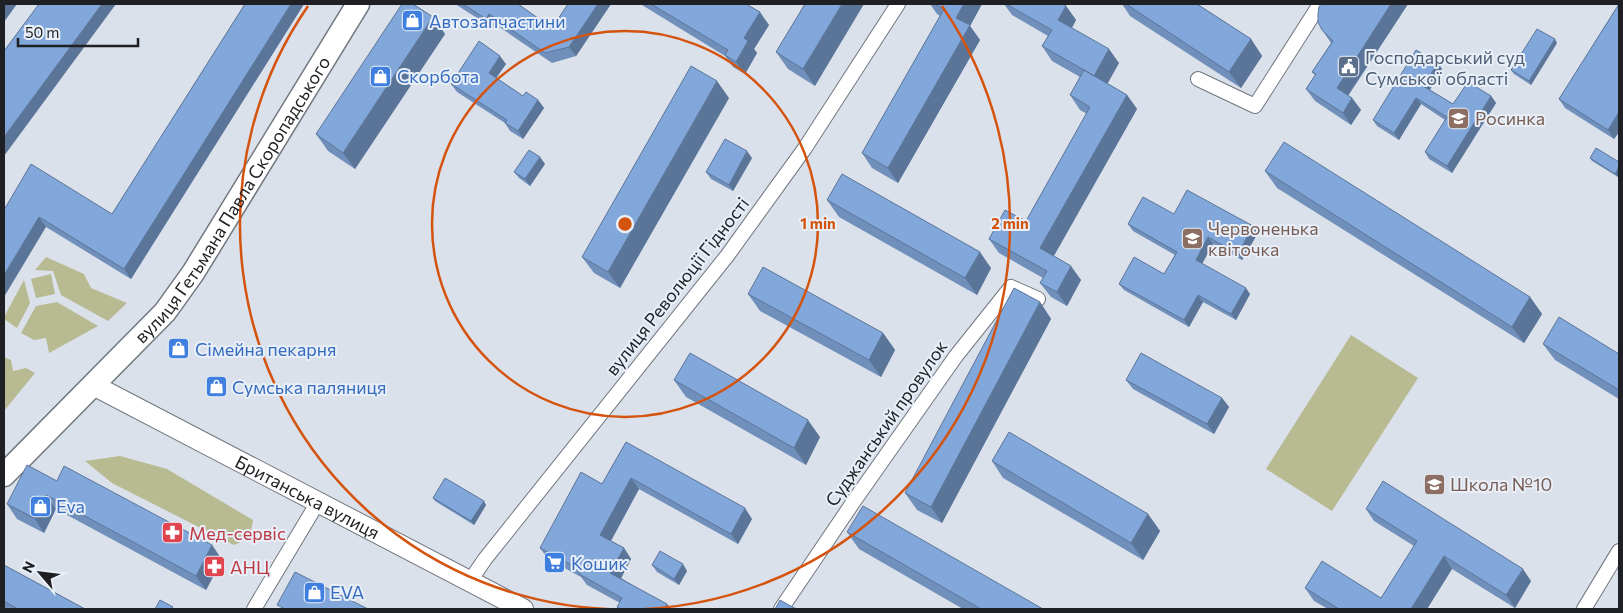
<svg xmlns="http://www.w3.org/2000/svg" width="1623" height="613" font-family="Commissioner,sans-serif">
  <rect width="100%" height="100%" fill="#dbe1eb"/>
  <!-- green -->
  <g fill="#b8ba92">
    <path d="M46 257 84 274 91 288 127 303 108 321 61 295 53 271 35 270Z"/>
    <path d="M51 274 55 294 36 298 31 279Z"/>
    <path d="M24 280 30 303 17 328 4 319V317Z"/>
    <path d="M57 302 98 326 49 353 46 338 34 340 21 333 36 306Z"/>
    <path d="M1351 335 1418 378 1332 511 1266 469Z"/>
    <path d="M4 357 11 360 13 371 26 368 35 373 4 411Z"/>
    <path d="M120 456 167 469 253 520 250 538 234 545 112 483 85 461Z"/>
  </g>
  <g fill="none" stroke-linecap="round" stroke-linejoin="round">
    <defs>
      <g id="street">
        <path d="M1198 79 1255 106 1320 4"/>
        <path d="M470 581 485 559 727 256 805 148 898 4"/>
        <path d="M254 609 318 502"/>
        <path d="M781 609 854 501 956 356 1011 287 1038 299"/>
        <path d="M1584 609 1619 551"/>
      </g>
      <g id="secondary">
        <path id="s1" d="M93 385 523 609"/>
      </g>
      <g id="primary">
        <path id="s2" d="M4 475 165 312 193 273 358 4"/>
      </g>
    </defs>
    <!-- street casing -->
    <use href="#street" stroke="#71777f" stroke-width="16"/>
    <!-- secondary casing -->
    <use href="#secondary" stroke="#71777f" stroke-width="22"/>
    <!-- primary casing -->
    <use href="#primary" stroke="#71777f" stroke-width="25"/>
    <!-- street -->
    <use href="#street" stroke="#fff" stroke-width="14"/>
    <!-- secondary -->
    <use href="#secondary" stroke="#fff" stroke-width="20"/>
    <!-- primary -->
    <use href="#primary" stroke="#fff" stroke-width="22"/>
  </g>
  <!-- wall -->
  <g fill="#7090bb">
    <path d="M245 4H304L131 279 46 227 4 210 112 214Z"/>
    <path d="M455 4H518L552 28 568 4H611L576 56 552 63 495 24 493 28Z"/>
    <path d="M640 4H746L769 25 754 49 757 53 745 74 733 67 725 56 642 5Z"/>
    <path d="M805 4 815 86 788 69 776 52Z"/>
    <path d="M930 4H982L970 26 980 40 898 183 872 168 862 153 940 16 937 14Z"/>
    <path d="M1004 4H1063L1066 6 1076 20 1072 28 1119 63 1107 83 1127 95 1137 109 1053 256 1081 280 1067 306 1051 297 1040 283 1043 278 999 253 989 239 1026 221 1087 114 1080 110 1070 95 1080 77 1052 61 1042 46 1048 36 1012 15Z"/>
    <path d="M1122 4H1197L1251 39 1262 56 1241 88 1130 16Z"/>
    <path d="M1321 4H1408L1348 96 1352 98 1361 110 1351 125 1315 101 1306 89 1315 75 1312 72 1331 43 1322 30Z"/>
    <path d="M1619 4V132L1614 139 1565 108 1559 99Z"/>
    <path d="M433 17 445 34 355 169 328 151 316 134Z"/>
    <path d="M1557 43 1531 85 1514 74 1511 70Z"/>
    <path d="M506 64 496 78 523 96 538 100 544 108 523 139 510 131 505 123 457 92 451 84Z"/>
    <path d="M1442 69 1430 90 1453 104 1491 96 1496 103 1452 173 1429 159 1425 152 1445 120 1421 104 1399 140 1377 126 1373 120Z"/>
    <path d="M729 98 620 288 594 273 582 257Z"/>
    <path d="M752 158 733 191 711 179 706 172Z"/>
    <path d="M1590 158 1619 162 1618 177 1592 161Z"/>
    <path d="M545 164 530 186 519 178 514 172Z"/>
    <path d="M1265 171 1530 297 1542 314 1524 343 1277 188Z"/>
    <path d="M827 200 991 268 977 295 839 217Z"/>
    <path d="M1174 214 1258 233 1242 260 1213 244 1202 263 1250 294 1236 320 1203 302 1189 327 1124 290 1119 284 1164 274 1175 255 1133 231 1128 224Z"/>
    <path d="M748 294 883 333 895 350 881 377 760 311Z"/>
    <path d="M1040 302 1051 319 942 523 917 510 905 493Z"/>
    <path d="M1543 344 1619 354V399L1555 360Z"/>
    <path d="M674 380 820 437 806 465 686 397Z"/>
    <path d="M1126 380 1222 398 1229 407 1214 434 1133 389Z"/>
    <path d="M626 442 752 519 738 544 639 489 611 541 624 548 631 559 621 578 671 609H619L617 607 620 603 587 585 581 577 548 559 540 548 602 484Z"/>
    <path d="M992 461 1148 514 1160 531 1143 560 1003 478Z"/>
    <path d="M57 481 212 545 222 560 206 590 56 509 44 533 17 519 7 504Z"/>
    <path d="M433 498 486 505 474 525 435 501Z"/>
    <path d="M1366 509 1531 581 1515 608 1452 569 1427 609H1328L1314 601 1305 588 1381 598 1414 546 1374 521Z"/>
    <path d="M847 532 1043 609H963L859 549Z"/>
    <path d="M4 565 85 609H4Z"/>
    <path d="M652 565 687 571 679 585 657 572Z"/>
  </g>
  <!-- shaded-wall -->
  <g fill="#5b7599">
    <path d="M4 4H17L4 22Z"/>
    <path d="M102 4H116L4 156V137Z"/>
    <path d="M291 4H304L131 279 124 269Z"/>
    <path d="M598 4H611L576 56 569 47Z"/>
    <path d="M842 4H864L815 86 803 69Z"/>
    <path d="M964 4H982L970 26 980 40 898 183 888 168 956 18Z"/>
    <path d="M1391 4H1408L1345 100 1337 88Z"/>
    <path d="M1066 6 1076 20 1068 34 1058 20Z"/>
    <path d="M760 12 769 25 754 49 757 53 745 74 736 62 744 38Z"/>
    <path d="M489 14 495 24 493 28 486 19Z"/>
    <path d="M433 17 445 34 355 169 343 153Z"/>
    <path d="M1251 39 1262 56 1241 88 1229 72Z"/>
    <path d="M1555 39 1557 43 1531 85 1529 81Z"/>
    <path d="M1109 49 1119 63 1104 90 1094 76Z"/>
    <path d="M500 56 506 64 494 81 489 73Z"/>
    <path d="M1438 63 1442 69 1428 92 1423 86Z"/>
    <path d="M717 81 729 98 620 288 608 272Z"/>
    <path d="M1127 95 1137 109 1050 263 1040 248Z"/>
    <path d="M1491 96 1496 103 1452 173 1447 166Z"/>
    <path d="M1352 98 1361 110 1351 125 1343 113Z"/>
    <path d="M1416 98 1421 104 1399 140 1394 133Z"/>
    <path d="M538 100 544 108 523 139 518 131Z"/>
    <path d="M1619 112V132L1614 139 1608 130Z"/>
    <path d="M747 151 752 158 733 191 729 185Z"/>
    <path d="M540 157 545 164 530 186 525 179Z"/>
    <path d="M1619 167V175L1618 177 1615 174Z"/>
    <path d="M39 217 46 227 4 297V275Z"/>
    <path d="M1253 226 1258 233 1242 260 1238 254Z"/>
    <path d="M1208 237 1213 244 1201 266 1196 260Z"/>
    <path d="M980 252 991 268 977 295 965 278Z"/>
    <path d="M1071 266 1081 280 1067 306 1057 292Z"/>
    <path d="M1246 288 1250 294 1236 320 1231 314Z"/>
    <path d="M1198 295 1203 302 1189 327 1184 320Z"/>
    <path d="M1530 297 1542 314 1524 343 1512 327Z"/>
    <path d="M1040 302 1051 319 942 523 931 507Z"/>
    <path d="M883 333 895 350 881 377 869 360Z"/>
    <path d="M1222 398 1229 407 1214 434 1207 424Z"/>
    <path d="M808 420 820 437 806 465 794 448Z"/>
    <path d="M631 478 639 489 608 546 600 535Z"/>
    <path d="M46 495 56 509 44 533 34 518Z"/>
    <path d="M484 501 486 505 474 525 471 521Z"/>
    <path d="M745 508 752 519 738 544 731 534Z"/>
    <path d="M1148 514 1160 531 1143 560 1131 543Z"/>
    <path d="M212 545 222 560 206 590 196 576Z"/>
    <path d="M624 548 631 559 618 584 610 573Z"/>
    <path d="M1444 556 1452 569 1427 609H1411Z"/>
    <path d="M683 564 687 571 679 585 674 579Z"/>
    <path d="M1523 569 1531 581 1515 608 1506 595Z"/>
    <path d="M667 604 671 609H665Z"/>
  </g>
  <!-- building -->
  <g fill="#82a7da" stroke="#5b7599">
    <path d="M39 4H102L4 137V51Z"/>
    <path d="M245 4H291L124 269 39 217 4 275V210L31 164 112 214Z"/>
    <path d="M402 4H413L433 17 343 153 316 134Z"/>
    <path d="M463 4H518L552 28 568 4H598L569 47 545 53 489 14 486 19Z"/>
    <path d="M651 4H746L760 12 744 38 748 41 736 62 725 55 728 50Z"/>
    <path d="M805 4H842L803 69 776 52Z"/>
    <path d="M935 4H964L956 18 970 25 888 168 862 153 944 9Z"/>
    <path d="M1006 4H1063L1066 6 1058 20 1109 49 1094 76 1084 70 1127 95 1040 248 1071 266 1057 292 1040 283 1047 271 989 239 1005 210 1026 221 1090 107 1070 95 1084 70 1042 46 1052 30Z"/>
    <path d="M1126 4H1197L1251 39 1229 72Z"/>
    <path d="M1321 4H1391L1337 88 1352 98 1343 113 1306 89 1316 74 1312 72 1333 41 1322 30 1318 22V14L1319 7Z"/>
    <path d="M1619 4V112L1608 130 1559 99Z"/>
    <path d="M1537 29 1555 39 1529 81 1511 70Z"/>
    <path d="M479 41 500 56 489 73 523 96 526 92 538 100 518 131 505 123 507 120 451 84Z"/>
    <path d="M1416 50 1438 63 1423 86 1453 104 1468 82 1491 96 1447 166 1425 152 1447 117 1416 98 1394 133 1373 120Z"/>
    <path d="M691 66 717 81 608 272 582 257Z"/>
    <path d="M725 139 747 151 729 185 706 172Z"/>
    <path d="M1284 142 1530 297 1512 327 1265 171Z"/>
    <path d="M1596 148 1619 162V167L1615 174 1590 158Z"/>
    <path d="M529 150 540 157 525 179 514 172Z"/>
    <path d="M842 174 980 252 965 278 827 200Z"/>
    <path d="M1187 190 1253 226 1238 254 1208 237 1196 260 1246 288 1231 314 1198 295 1184 320 1119 284 1134 257 1164 274 1177 252 1128 224 1143 197 1174 214Z"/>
    <path d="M763 267 883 333 869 360 748 294Z"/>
    <path d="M1014 288 1040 302 931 507 905 493Z"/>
    <path d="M1559 317 1619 354V390L1543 344Z"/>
    <path d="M690 353 808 420 794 448 674 380Z"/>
    <path d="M1141 353 1222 398 1207 424 1126 380Z"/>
    <path d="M1009 432 1148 514 1131 543 992 461Z"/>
    <path d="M626 442 745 508 731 534 631 478 600 535 624 548 610 573 667 604 665 609H621L617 607 622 598 579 574 581 570 540 548 581 472 602 484Z"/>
    <path d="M27 465 57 481 64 466 212 545 196 576 46 495 34 518 7 504Z"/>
    <path d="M445 478 484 501 471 521 433 498Z"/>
    <path d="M1383 481 1523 569 1506 595 1444 556 1411 609H1339L1305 588 1322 561 1381 598 1417 541 1366 509Z"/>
    <path d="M863 506 1043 609H981L847 532Z"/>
    <path d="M660 551 683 564 674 579 652 565Z"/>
    <path d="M4 565 85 609H18L4 601Z"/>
    <path d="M295 572 368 609H285L277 605Z"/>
    <path d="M160 600 173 607 171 609H155Z"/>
    <path d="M780 600 796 609H775Z"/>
  </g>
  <!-- distance rings -->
  <g fill="none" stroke="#d4530e" stroke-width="2.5">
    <circle cx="625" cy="224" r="193"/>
    <path d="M942 6A385 385 0 1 1 308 6"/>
  </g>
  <!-- icons -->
  <defs>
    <symbol id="shop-square" viewBox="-11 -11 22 22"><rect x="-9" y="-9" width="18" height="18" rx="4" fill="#3f7fe0" stroke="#e8eff8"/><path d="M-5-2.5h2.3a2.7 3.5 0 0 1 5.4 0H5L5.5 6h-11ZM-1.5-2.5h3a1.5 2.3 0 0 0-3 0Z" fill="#fff"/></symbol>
    <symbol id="civic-square" viewBox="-11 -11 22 22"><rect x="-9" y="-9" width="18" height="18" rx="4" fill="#5c6f8a" stroke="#e8eff8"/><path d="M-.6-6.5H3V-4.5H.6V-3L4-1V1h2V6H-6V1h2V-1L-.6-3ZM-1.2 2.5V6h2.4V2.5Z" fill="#fff"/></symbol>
    <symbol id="school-square" viewBox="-11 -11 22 22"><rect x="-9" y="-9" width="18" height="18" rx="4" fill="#8d6e63" stroke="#e8eff8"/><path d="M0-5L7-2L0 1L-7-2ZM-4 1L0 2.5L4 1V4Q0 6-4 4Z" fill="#fff"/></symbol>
    <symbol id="pharmacy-square" viewBox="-11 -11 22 22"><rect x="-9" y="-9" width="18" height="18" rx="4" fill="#e0444e" stroke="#e8eff8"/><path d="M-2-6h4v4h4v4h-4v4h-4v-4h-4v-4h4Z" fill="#fff"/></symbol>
    <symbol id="supermarket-square" viewBox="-11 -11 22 22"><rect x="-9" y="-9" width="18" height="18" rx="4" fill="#3f7fe0" stroke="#e8eff8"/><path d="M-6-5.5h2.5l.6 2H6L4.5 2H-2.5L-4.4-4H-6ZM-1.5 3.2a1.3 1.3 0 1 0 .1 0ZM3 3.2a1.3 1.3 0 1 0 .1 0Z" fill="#fff"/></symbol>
  </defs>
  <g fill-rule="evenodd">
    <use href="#shop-square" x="400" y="8" width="25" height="25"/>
    <use href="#civic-square" x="1336" y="54" width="25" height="25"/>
    <use href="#shop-square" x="368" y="64" width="25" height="25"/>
    <use href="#school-square" x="1446" y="106" width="25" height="25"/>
    <use href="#school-square" x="1180" y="226" width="25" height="25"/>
    <use href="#shop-square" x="166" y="336" width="25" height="25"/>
    <use href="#shop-square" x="204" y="374" width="25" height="25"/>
    <use href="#school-square" x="1422" y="472" width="25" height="25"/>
    <use href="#shop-square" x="28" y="494" width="25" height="25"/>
    <use href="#pharmacy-square" x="160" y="520" width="25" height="25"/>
    <use href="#supermarket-square" x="542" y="550" width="25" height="25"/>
    <use href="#pharmacy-square" x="202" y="554" width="25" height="25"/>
    <use href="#shop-square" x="302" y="580" width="25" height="25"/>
  </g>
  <g text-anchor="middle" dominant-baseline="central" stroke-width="4" stroke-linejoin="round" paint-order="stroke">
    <!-- shop labels -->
    <g font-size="18" fill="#366cbe" stroke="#e8eff8" text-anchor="start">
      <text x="429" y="21">Автозапчастини</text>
      <text x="397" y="76">Скорбота</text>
      <text x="195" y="349">Сімейна пекарня</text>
      <text x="232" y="387">Сумська паляниця</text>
      <text x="56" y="506">Eva</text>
      <text x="571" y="563">Кошик</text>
      <text x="330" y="592">EVA</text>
    </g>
    <!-- service labels -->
    <g font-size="18" fill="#4e5e75" stroke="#e8eff8" text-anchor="start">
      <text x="1365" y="57">Господарський суд<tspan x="1365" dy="21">Сумської області</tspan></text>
    </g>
    <!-- education labels -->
    <g font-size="18" fill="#785e54" stroke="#e8eff8" text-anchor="start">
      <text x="1475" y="118">Росинка</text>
      <text x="1208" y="228">Червоненька<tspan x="1208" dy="21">квіточка</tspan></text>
      <text x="1450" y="484">Школа №10</text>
    </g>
    <!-- street labels -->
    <g font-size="18" fill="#1e2023" stroke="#e8eff8">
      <text stroke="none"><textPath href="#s2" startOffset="360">вулиця Гетьмана Павла Скоропадського</textPath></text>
      <text transform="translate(677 286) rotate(-52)">вулиця Революції Гідності</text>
      <text transform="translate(886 423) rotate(-55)">Суджанський провулок</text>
      <text stroke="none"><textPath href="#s1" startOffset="242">Британська вулиця</textPath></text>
    </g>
    <!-- health labels -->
    <g font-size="18" fill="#be3a42" stroke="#e8eff8" text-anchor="start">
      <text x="189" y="533">Мед-сервіс</text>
      <text x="230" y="567">АНЦ</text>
    </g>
  </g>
  <circle cx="625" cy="224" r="8" fill="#d4530e" stroke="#e8eff8" stroke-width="2.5"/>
  <g font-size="15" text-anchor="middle" font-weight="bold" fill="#d4530e" stroke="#e8eff8" stroke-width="4" stroke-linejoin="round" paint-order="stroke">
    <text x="818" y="229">1 min</text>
    <text x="1010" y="229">2 min</text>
  </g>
  <!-- border -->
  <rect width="1623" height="613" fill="none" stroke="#1e2023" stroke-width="10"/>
  <!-- north arrow -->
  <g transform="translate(40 573) rotate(298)" stroke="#e8eff8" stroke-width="4" paint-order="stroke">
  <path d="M0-4L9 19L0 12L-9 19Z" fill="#1e2023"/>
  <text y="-8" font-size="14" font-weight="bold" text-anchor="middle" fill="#1e2023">N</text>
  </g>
  <!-- scale -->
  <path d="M18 38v8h120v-8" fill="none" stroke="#1e2023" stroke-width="2.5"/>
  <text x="25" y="38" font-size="15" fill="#1e2023" stroke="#e8eff8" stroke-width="4" paint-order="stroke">50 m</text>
</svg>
